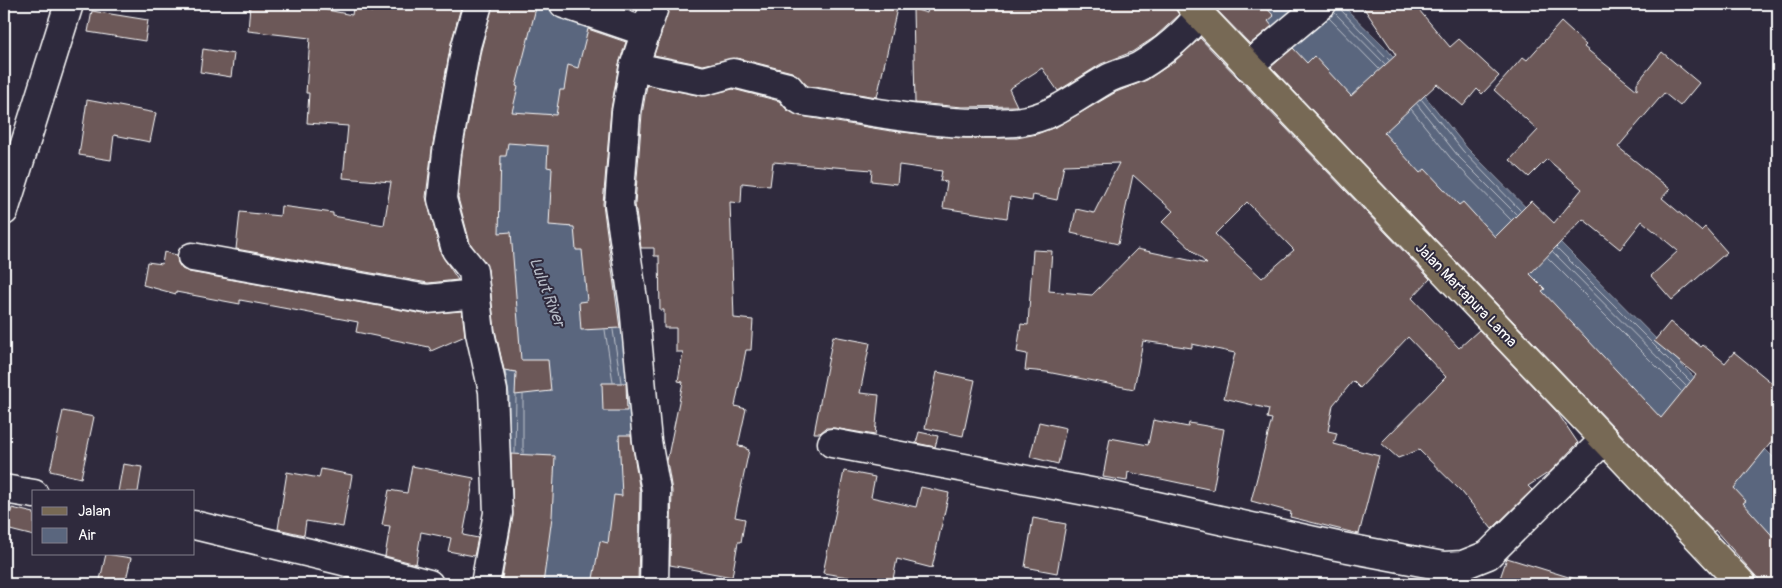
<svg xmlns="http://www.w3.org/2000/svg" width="1782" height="588" font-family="Pangolin,sans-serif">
  <rect width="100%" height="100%" fill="#2f2a3d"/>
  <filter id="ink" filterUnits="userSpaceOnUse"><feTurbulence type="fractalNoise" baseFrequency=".02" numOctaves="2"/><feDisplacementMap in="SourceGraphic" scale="10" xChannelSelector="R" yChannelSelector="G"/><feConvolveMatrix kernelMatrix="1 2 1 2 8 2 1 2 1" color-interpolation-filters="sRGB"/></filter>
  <g filter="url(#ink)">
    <!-- water -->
    <g fill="#5a667e" stroke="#9ca3b2">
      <path d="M512 4H627L606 93 599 207 626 339 647 487 635 584H502L503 534 461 232 467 105Z"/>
      <path d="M1219 4H1341L1387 49 1467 148 1778 462V584Z"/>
    </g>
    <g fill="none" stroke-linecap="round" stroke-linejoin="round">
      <!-- shore -->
      <g stroke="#bdc2cb" stroke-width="1">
        <path d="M1338 4 1340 9 1389 60"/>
        <path d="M1334 12 1385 64"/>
        <path d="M1329 18 1379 69"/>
        <path d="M1422 100 1463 151 1520 210"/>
        <path d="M1417 104 1458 156 1516 214"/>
        <path d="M1411 109 1453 161 1511 220"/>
        <path d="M1557 248 1690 381"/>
        <path d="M1553 252 1686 386"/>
        <path d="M1548 258 1681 391"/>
        <path d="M605 330 613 382"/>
        <path d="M613 330 621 382"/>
        <path d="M505 371 509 394V421"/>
        <path d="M515 453 516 396"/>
        <path d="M523 453V395"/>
      </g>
    </g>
    <!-- building -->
    <g fill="#6c5959" stroke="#fff" fill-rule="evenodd">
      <path d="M274 4H298L352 15 353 8 372 12 373 4H462L451 43 432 149 426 197 441 254 458 280 428 283 236 249 240 212 280 216 281 206 333 213V216L384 225 391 182 343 178 348 126 307 123 309 93H306L310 38 248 31 250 5 274 7Z"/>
      <path d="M493 4H537L516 86 518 87 512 112 556 115 560 90H564L568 65 578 68 588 29 626 42 619 64 611 109 603 204 620 328 581 330 579 302 587 301 582 250H576L574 227 549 225 552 168 547 167 548 146 508 143 506 156H501L499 233 511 232 521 360H548L551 391 515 395 516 372 504 370 495 330 488 269 470 243 458 198 462 154 481 50Z"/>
      <path d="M670 4H898L877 97 808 86 792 72 737 58 703 65 654 55Z"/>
      <path d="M929 4H1175L1179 15 1155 37 1132 52 1101 64 1058 91 1042 68 1009 89 1017 106 963 107 915 103 913 9 927 13Z"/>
      <path d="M1211 4H1263L1274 16 1268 21 1272 26 1250 44Z"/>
      <path d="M1361 4H1414L1450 47 1459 39 1499 76 1482 94 1477 89 1463 106 1437 84 1384 133 1420 173 1425 169 1459 205 1463 202 1495 237 1531 201 1554 223 1582 189 1547 159 1529 177 1510 160 1538 130 1494 90 1523 57 1527 60 1561 22 1586 45 1584 47 1637 90V83L1662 52 1699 83 1680 106 1664 93 1618 147 1670 189 1662 198 1701 231 1705 227 1727 252 1672 300 1651 276 1678 251 1642 221 1620 249 1583 219 1530 274 1545 289 1542 291 1661 418 1696 375 1654 341 1670 322 1701 347 1703 345 1725 363 1734 352 1778 388V434L1734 488 1746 501 1743 503 1778 542V584H1763L1715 530 1714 532 1271 67 1293 48 1307 63 1314 56 1351 96 1396 55Z"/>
      <path d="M92 11 148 20 145 41 88 32Z"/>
      <path d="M1200 38 1430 279 1412 298 1459 348 1479 330 1557 412 1578 443 1551 471 1528 486 1532 490 1492 529 1462 492 1419 450 1398 458 1381 443 1446 377 1408 337 1360 388 1353 381 1333 405 1328 431 1337 433 1334 444 1379 456 1359 534 1290 517 1291 512 1251 501 1272 419 1267 418 1269 409 1224 398 1235 353 1192 344V348L1143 341 1134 389 1047 372 1025 370 1027 354 1017 352 1021 324 1028 325 1033 250 1052 251 1049 291 1092 295 1137 249 1207 264 1162 222 1173 211 1133 175 1118 244 1071 233 1076 209 1094 213 1119 163 1064 165 1057 200 1033 195 1032 201 1010 197 1007 218 943 208 947 182 940 181 942 171 899 165 897 184 871 181 872 170 773 162 770 186 742 183 741 203 730 202 734 318 753 320 751 350H746L735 406 746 409 738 446 746 447V449L749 450 735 517 745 519 741 542H738L732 577 670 565 672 491 667 461 683 382 678 381 683 352H676V328H664V310H660L659 256H654V248H641L635 204 642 114 647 85 701 96 733 89 779 101 787 110 800 116 891 131 962 138H1017L1037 134 1058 126 1116 92 1147 80 1175 61ZM1247 202 1294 250 1262 278 1215 234Z"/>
      <path d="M203 49 234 54 231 77 200 72Z"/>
      <path d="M87 100 156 113 150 142 114 135 111 160 79 155Z"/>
      <path d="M164 252 177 255 178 263 182 269 189 272 424 314 462 311 465 336 431 351 429 347 356 332 358 322 240 300V304L176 292V294L143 285 147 262 162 264Z"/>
      <path d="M833 336 870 343 860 393 879 395 875 435 834 428H826L820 433H814Z"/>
      <path d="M937 372 975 380 963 436 925 428Z"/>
      <path d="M602 383H626L627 411H603Z"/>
      <path d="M63 411 94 417 81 478 50 471Z"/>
      <path d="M1153 420 1188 427 1189 423 1224 429 1213 490 1128 472 1127 481 1103 477 1110 438 1148 445Z"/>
      <path d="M1039 422 1066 428 1058 464 1030 457Z"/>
      <path d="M919 432 938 436 935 447 916 443Z"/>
      <path d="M619 435H631L640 492 638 584H592L600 541 608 543 614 495 622 496Z"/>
      <path d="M511 454 555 456 552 517 543 584H501L513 516Z"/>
      <path d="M123 464 142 467 138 492H118Z"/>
      <path d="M412 466 474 478 463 535 478 538 474 556 448 551 451 538 421 532 416 564 385 556 390 526 382 525 389 490 407 493Z"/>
      <path d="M321 469 352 475 343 527 306 521 304 535 278 529 287 472 319 478Z"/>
      <path d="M844 471 875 477 871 497 916 507 921 487 949 493 932 568 897 559 892 584 823 573Z"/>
      <path d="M12 508 34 513V536L6 529Z"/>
      <path d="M1033 518 1066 524 1057 573 1025 567Z"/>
      <path d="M106 554 131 558 125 584H99Z"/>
      <path d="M1507 558 1575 579V584H1498Z"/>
    </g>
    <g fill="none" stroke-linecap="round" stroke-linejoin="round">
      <defs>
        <g id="minor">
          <path d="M478 4 466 46 447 152 442 199 456 250 473 271 480 333 493 391 498 513 485 584"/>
          <path d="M564 4 646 32"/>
          <path d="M1248 66 1322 4"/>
          <path d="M634 67 704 81 733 73 788 87 796 97 802 101C864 109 923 124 986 123 1001 123 1018 123 1032 119 1060 112 1083 92 1109 78 1119 73 1131 71 1140 66 1163 52 1184 35 1200 14"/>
          <path d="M4 211 69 4"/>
          <path d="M192 257 427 299 476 294"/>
          <path d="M832 443 1107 495 1337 546 1443 566 1463 565 1488 555 1604 440"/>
          <path d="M4 489 34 494"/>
          <path d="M194 525 343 561 429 584"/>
          <path d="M654 584 656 491 647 441 634 306 619 205 626 112 634 67 655 4"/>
        </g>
        <path id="major" d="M1190 4 1742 584"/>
      </defs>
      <!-- minor casing -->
      <use href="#minor" stroke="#fff" stroke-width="31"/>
      <!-- major casing -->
      <use href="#major" stroke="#fff" stroke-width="31"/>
      <!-- minor -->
      <use href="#minor" stroke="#2f2a3d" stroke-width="28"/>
      <!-- major -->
      <use href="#major" stroke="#776954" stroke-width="28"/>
    </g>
  </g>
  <g text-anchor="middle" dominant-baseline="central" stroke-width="4" stroke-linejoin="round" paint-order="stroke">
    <!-- street labels -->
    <g font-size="15" fill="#fff" stroke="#2f2a3d">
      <text transform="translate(1466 295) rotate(46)">Jalan Martapura Lama</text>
    </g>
    <!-- water labels -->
    <g font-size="16" font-style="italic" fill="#b5bac5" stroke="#2f2a3d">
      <text transform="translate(547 292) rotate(69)">Lulut River</text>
    </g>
  </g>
  <!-- margin -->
  <rect width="1782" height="588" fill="none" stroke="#2f2a3d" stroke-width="20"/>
  <rect x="10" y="10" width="1762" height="568" fill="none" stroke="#fff" stroke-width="2" filter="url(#ink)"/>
  <!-- legend -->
  <rect x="32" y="490" width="162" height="65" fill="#2f2a3d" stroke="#827f8b"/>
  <rect x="42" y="507" width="25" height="8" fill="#776954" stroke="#827f8b"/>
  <text x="78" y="516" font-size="15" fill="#ffffff">Jalan</text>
  <rect x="42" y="528" width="25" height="15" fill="#5a667e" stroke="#827f8b"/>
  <text x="78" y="540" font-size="15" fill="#ffffff">Air</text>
</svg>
